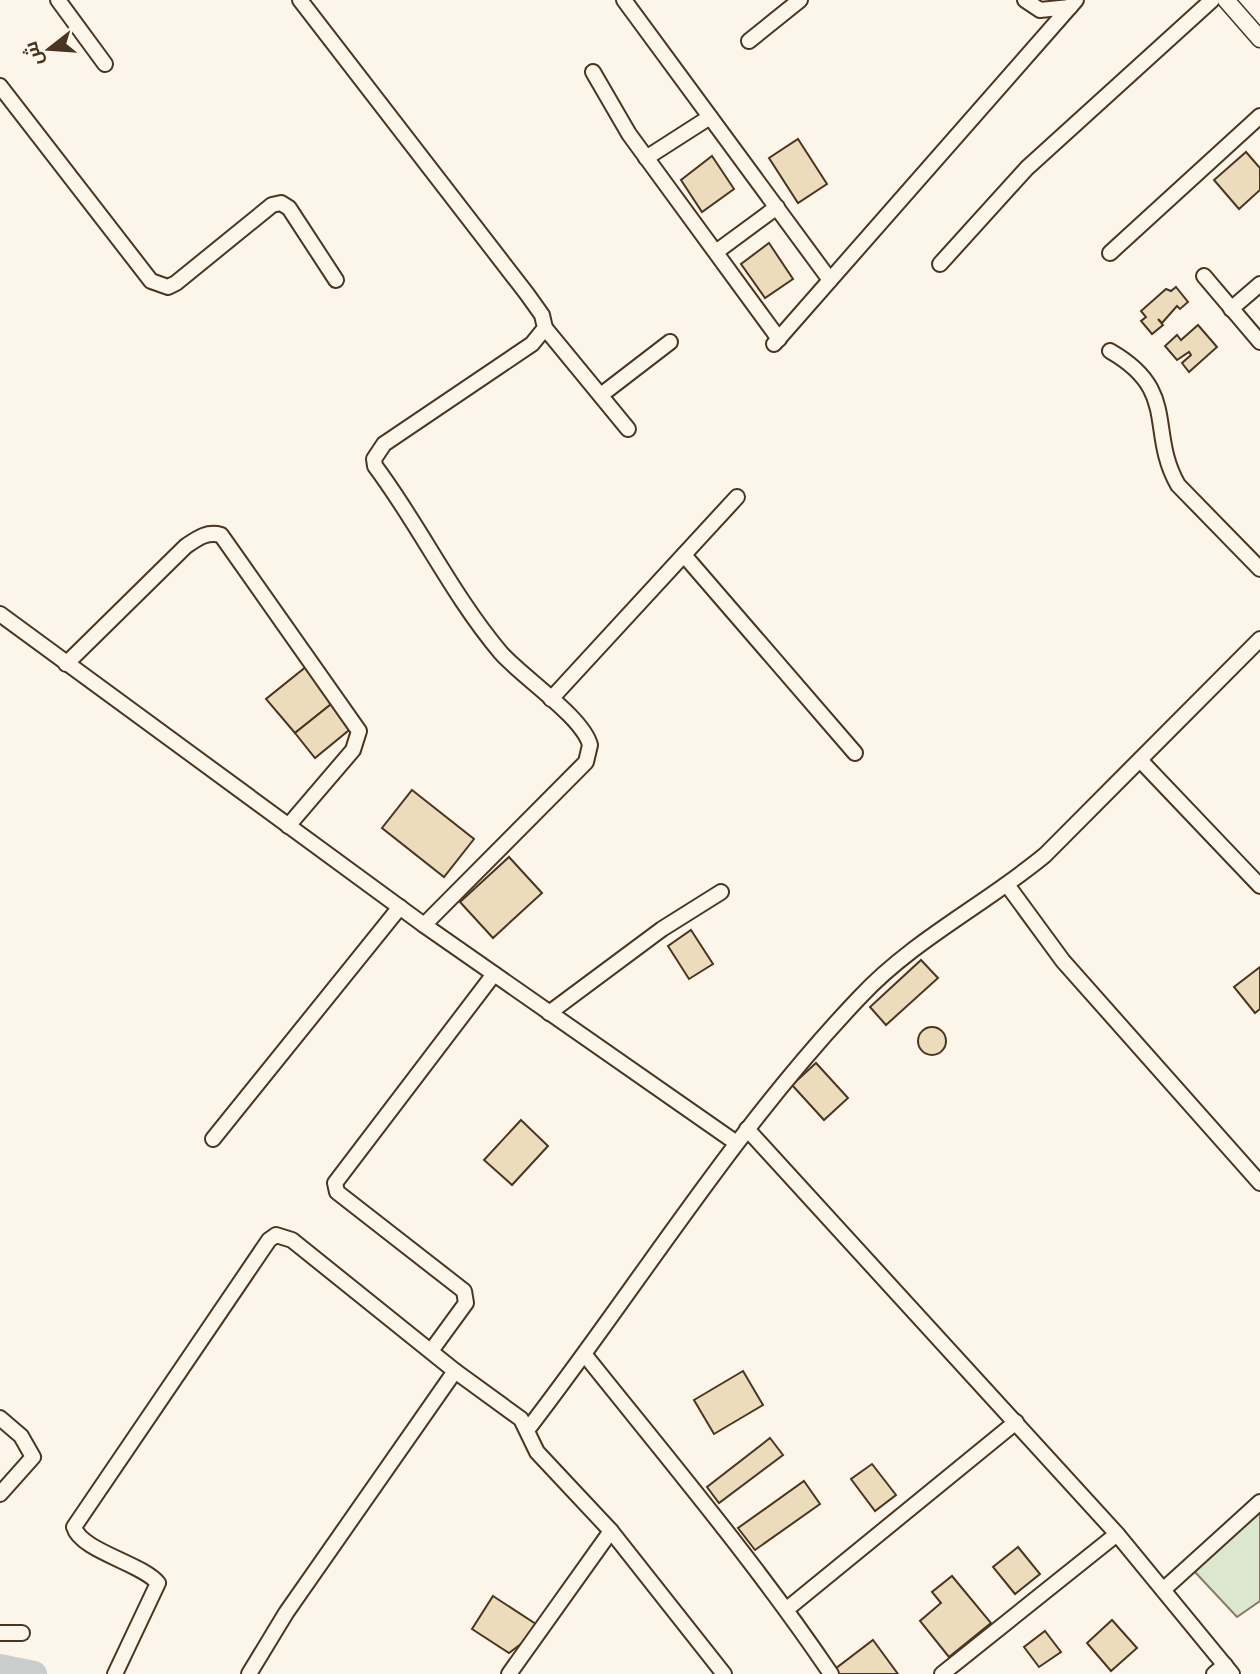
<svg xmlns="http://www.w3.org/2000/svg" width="1260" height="1674" font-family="'DM Sans',Cairo,sans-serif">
  <rect width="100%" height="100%" fill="#fbf6e9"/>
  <!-- green -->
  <path fill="#dce7d0" stroke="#887966" stroke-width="2" d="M1260 1511V1601L1237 1617 1194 1571Z"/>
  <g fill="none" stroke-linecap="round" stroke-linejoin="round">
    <!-- river -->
    <path stroke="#c9cecd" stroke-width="26" d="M0 1667 34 1674"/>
  </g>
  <!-- building -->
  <g fill="#ecdcbc" stroke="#4a3520" stroke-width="2">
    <path d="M798 139 827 184 798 203 769 158Z"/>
    <path d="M1246 152 1260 168V190L1239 209 1214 180Z"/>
    <path d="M712 156 734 189 702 212 681 180Z"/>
    <path d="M769 243 793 279 765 298 741 264Z"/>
    <path d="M1176 287 1188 302 1180 309 1177 306 1162 323 1158 319 1163 325 1152 334 1141 321 1146 317 1141 311 1166 289 1171 291Z"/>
    <path d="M1198 325 1217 347 1189 372 1182 363 1191 355 1189 352 1177 360 1165 346 1177 335 1181 340Z"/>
    <path d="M307 666 335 701 295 733 266 699Z"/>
    <path d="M335 701 354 726 315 758 295 733Z"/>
    <path d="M412 790 474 839 444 877 382 828Z"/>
    <path d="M509 857 542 893 493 938 460 902Z"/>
    <path d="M691 930 713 964 689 979 668 946Z"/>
    <path d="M921 960 938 978 886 1025 870 1007Z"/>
    <path d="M1260 967V1009L1255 1013 1234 987Z"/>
    <circle cx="932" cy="1041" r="14"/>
    <path d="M816 1063 848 1098 824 1120 792 1085Z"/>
    <path d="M521 1120 548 1146 512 1185 484 1160Z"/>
    <path d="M743 1371 763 1405 714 1434 694 1400Z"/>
    <path d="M770 1438 783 1455 719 1503 707 1487Z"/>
    <path d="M872 1464 896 1495 875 1511 851 1479Z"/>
    <path d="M804 1481 820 1504 755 1550 738 1528Z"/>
    <path d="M1018 1547 1040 1574 1015 1594 993 1567Z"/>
    <path d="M952 1576 991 1623 949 1657 920 1621 941 1603 932 1592Z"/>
    <path d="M493 1596 542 1628 509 1653 472 1629Z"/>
    <path d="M1112 1620 1137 1648 1111 1671 1087 1643Z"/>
    <path d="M1045 1631 1061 1652 1039 1667 1024 1647Z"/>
    <path d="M873 1640 898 1674H839L835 1669Z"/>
  </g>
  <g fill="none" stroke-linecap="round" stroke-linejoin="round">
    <defs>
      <g id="minor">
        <path d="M58 0 105 64"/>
        <path d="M300 0 527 294 542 315 545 328 532 344 384 444 374 459 375 466C420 526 452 595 501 653 522 677 583 717 590 745L586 762 424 925"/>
        <path d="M624 0 830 280"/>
        <path d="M1025 0 1040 10 1070 7"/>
        <path d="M749 41 800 0"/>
        <path d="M593 72 629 134 779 339"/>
        <path d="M0 86 151 281 168 287 176 283 272 205 281 203 289 208 336 280"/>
        <path d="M646 158 710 117"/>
        <path d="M716 252 777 207"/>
        <path d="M1110 253 1260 116"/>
        <path d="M940 264 1027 168 1212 0"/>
        <path d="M1204 276 1260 342"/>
        <path d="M1231 309 1260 284"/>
        <path d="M545 328 628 429"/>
        <path d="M774 344 1076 0"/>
        <path d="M1110 351C1180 391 1147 430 1178 485L1260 569"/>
        <path d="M601 395 670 342"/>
        <path d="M684 555 855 753"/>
        <path d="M0 614 424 925 735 1142"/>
        <path d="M66 664 186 546C198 538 207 531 221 535L359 731 353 750 288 826"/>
        <path d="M551 699 737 497"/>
        <path d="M1140 760 1260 886"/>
        <path d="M1008 886 1063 961 1260 1183"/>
        <path d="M549 1013 662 929 721 892"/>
        <path d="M747 1129 1117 1534 1232 1674"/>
        <path d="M213 1139 400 907"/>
        <path d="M431 1351 466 1303 464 1291 337 1192 335 1183 494 974"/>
        <path d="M585 1355C669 1460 756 1563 831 1674"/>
        <path d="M0 1418 21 1436 33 1457 0 1494"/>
        <path d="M528 1429C639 1285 734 1129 860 997 913 940 986 904 1045 855L1260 639"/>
        <path d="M1163 1590 1260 1502"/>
        <path d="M787 1609 1016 1422"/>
        <path d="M0 1633H22"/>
        <path d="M115 1674 158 1583C141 1563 81 1551 74 1527L269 1240 276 1235 292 1240 455 1371 521 1419 537 1452 611 1531 724 1674"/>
        <path d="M249 1674 286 1613 455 1371"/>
        <path d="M509 1674 611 1531"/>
        <path d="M942 1674 1117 1534"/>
        <path d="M1214 1674 1225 1665"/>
      </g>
      <path id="tertiary" d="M1226 0 1260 39"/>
    </defs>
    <!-- minor casing -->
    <use href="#minor" stroke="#4a3520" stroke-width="18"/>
    <!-- tertiary casing -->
    <use href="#tertiary" stroke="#4a3520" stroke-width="19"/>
    <!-- minor -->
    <use href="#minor" stroke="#fbf6e9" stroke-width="14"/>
    <!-- tertiary -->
    <use href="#tertiary" stroke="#fbf6e9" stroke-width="16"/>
  </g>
  <!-- north arrow -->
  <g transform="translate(49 49) rotate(253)" stroke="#fbf6e9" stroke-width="5" paint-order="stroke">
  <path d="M0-5L12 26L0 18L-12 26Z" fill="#4a3520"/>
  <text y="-10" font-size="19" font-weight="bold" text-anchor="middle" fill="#4a3520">ش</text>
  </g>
</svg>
